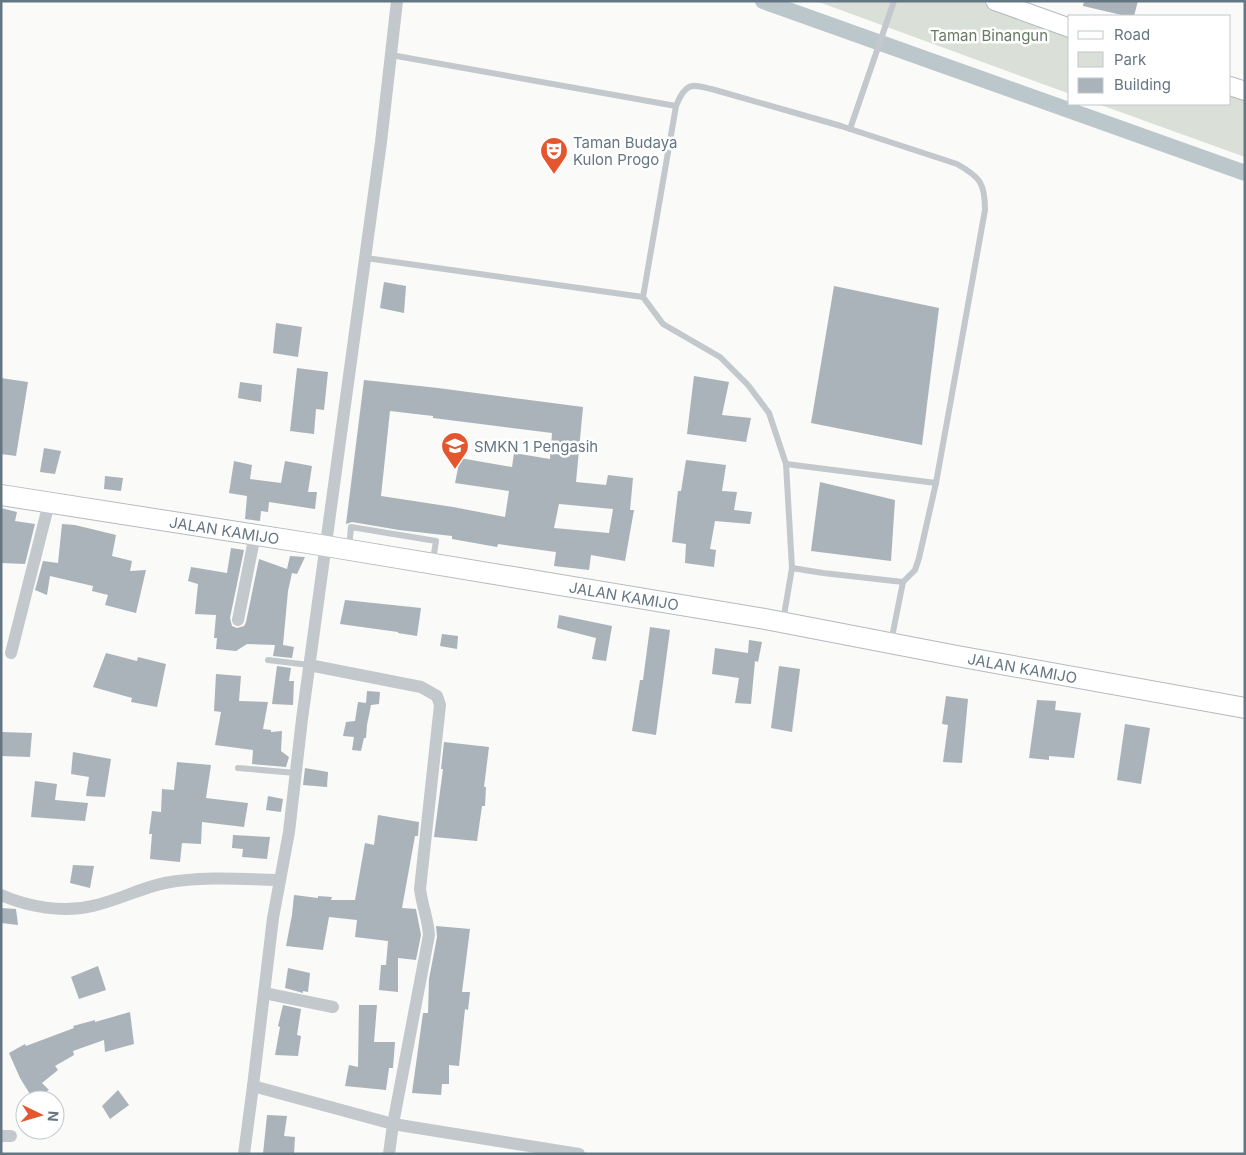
<svg xmlns="http://www.w3.org/2000/svg" width="1246" height="1155" font-family="Inter,sans-serif">
  <rect width="100%" height="100%" fill="#fafaf8"/>
  <!-- green -->
  <g fill="#dadfd7">
    <path d="M816 1H980L1070 34V94Z"/>
    <path d="M1230 94 1245 99V157L1098 104H1230Z"/>
  </g>
  <g fill="none" stroke-linecap="round" stroke-linejoin="round">
    <!-- canal -->
    <path stroke="#bbc7cb" stroke-width="16" d="M763 1 1245 173"/>
  </g>
  <!-- building -->
  <g fill="#aab3b9" fill-rule="evenodd">
    <path d="M1084 1H1138L1134 16H1126L1083 6Z"/>
    <path d="M384 282 406 286 404 313 380 308Z"/>
    <path d="M834 286 939 308 922 445 811 423Z"/>
    <path d="M276 323 302 327 298 357 273 353Z"/>
    <path d="M297 368 328 372 324 410 316 409 314 434 290 431Z"/>
    <path d="M694 376 729 382 722 415 751 418 746 442 687 434Z"/>
    <path d="M1 378 28 382 16 456 1 454Z"/>
    <path d="M364 380 438 388 583 407 576 482 606 485 608 475 633 478 630 510H634L625 561 591 555 589 570 554 566 556 552 498 544 497 547 452 539V536L399 530 352 522 346 524ZM390 411 433 416V418L552 433 550 459 514 453 512 467 460 458 455 483 509 491 505 517 453 507 381 496ZM559 504 613 509 609 533 554 528Z"/>
    <path d="M240 382 262 385 261 402 238 398Z"/>
    <path d="M44 448 61 451 55 474 40 472Z"/>
    <path d="M686 460 726 465 722 491 737 492 734 510 752 512 750 524 715 521 710 549 716 550 714 567 685 563 686 544 672 542 678 491H681Z"/>
    <path d="M234 461 252 465 250 479 281 483 285 461 312 466 308 492H317L315 509 269 502 268 512 261 511 260 521 245 519 247 496 229 493Z"/>
    <path d="M105 476 123 478 121 491 104 489Z"/>
    <path d="M820 482 895 500 891 561 811 551Z"/>
    <path d="M1 508 17 512 15 521 35 524 25 564 1 563Z"/>
    <path d="M62 524 75 525 116 535 112 556 132 561 130 571 146 570 136 613 105 605 108 595 92 591 93 586 50 576 47 595 35 590 43 561 58 563Z"/>
    <path d="M231 548 244 550 230 618 232 626 237 628 244 626 246 622 259 559 287 569 290 556 305 557 297 574 292 573 288 591 283 645 294 647 292 658 273 656 275 645 247 644 236 651 216 649 217 638H214L216 615 195 614 198 584 188 581 191 567 227 573Z"/>
    <path d="M345 600 421 608 417 636 398 633V632L340 624Z"/>
    <path d="M559 615 612 626 606 661 592 659 596 638 557 628Z"/>
    <path d="M650 627 670 630 656 735 632 731 640 680H643Z"/>
    <path d="M442 634 458 636 457 649 440 646Z"/>
    <path d="M749 640 762 642 758 662 755 661 751 704 735 703 739 678 712 674 715 648 748 653Z"/>
    <path d="M106 653 137 661 138 657 166 664 157 707 131 702 132 698 93 687Z"/>
    <path d="M277 666 291 668 289 681H294L293 705 272 704Z"/>
    <path d="M779 666 800 669 792 732 771 728Z"/>
    <path d="M216 674 241 676 239 701 268 702 263 729 271 730V732L282 731 281 751 289 757 286 767 252 764 253 750 215 745 221 712 214 711Z"/>
    <path d="M367 691 380 692 379 704 371 705 367 725 366 738H364L361 751 352 750 354 737 343 736 346 722 355 721 358 702 366 703Z"/>
    <path d="M946 696 968 699 962 763 943 762 948 725 942 724Z"/>
    <path d="M1037 700 1056 701 1055 710 1081 713 1074 758 1049 756V760L1029 758Z"/>
    <path d="M1125 724 1150 728 1141 784 1117 780Z"/>
    <path d="M1 732 32 733 30 757 1 756Z"/>
    <path d="M444 742 489 747 484 787H486L485 806H482L477 841 434 837 443 769H441Z"/>
    <path d="M73 752 111 759 105 797 86 796 89 777 71 774Z"/>
    <path d="M177 762 211 765 206 798 248 803 244 827 202 822 201 844 182 843 180 862 150 859 152 834H149L152 811 161 812 162 789 174 790Z"/>
    <path d="M305 768 328 772 327 787 303 785Z"/>
    <path d="M35 781 57 784 55 800 88 803 85 821 31 817Z"/>
    <path d="M268 796 283 799 281 812 266 810Z"/>
    <path d="M378 815 419 822 418 836H415L402 908 416 909 421 935 416 960 398 958V992L379 990 381 965H386L388 941 355 937 357 920 329 917 323 950 286 946 292 915 294 895 318 898V896L332 897 331 900H355L365 843 374 845Z"/>
    <path d="M233 835 270 837 267 859 242 857 243 849 232 848Z"/>
    <path d="M73 865 94 866 90 888 70 883Z"/>
    <path d="M1 908 16 909 18 925 1 923Z"/>
    <path d="M436 926 470 929 462 992H470L468 1010 465 1009 459 1066 449 1065V1084H442L441 1095 412 1093 423 1013H428L429 979 437 937Z"/>
    <path d="M98 966 106 990 79 999 71 977Z"/>
    <path d="M288 968 310 973 308 992 303 991V993L285 988Z"/>
    <path d="M283 1005 301 1009 297 1035 301 1036 298 1056 275 1055 280 1027 278 1026Z"/>
    <path d="M359 1005H377L374 1042H395L393 1068H389L386 1090 345 1086 349 1065 358 1067Z"/>
    <path d="M130 1012 134 1044 105 1052 104 1040 73 1051 74 1055 55 1066 58 1070 42 1083 49 1090 33 1099 20 1078 9 1053 25 1044 26 1046 74 1028 73 1026 95 1020V1022Z"/>
    <path d="M118 1090 129 1105 110 1119 102 1106Z"/>
    <path d="M267 1115 287 1116 284 1136 295 1137 294 1154H263Z"/>
  </g>
  <g fill="none" stroke-linecap="round" stroke-linejoin="round">
    <defs>
      <g id="secondary">
        <path d="M995 1 1070 28"/>
        <path d="M1230 86 1245 91"/>
      </g>
      <g id="primary">
        <path id="s1" d="M1 495 314 544 765 619 957 656 1245 708"/>
      </g>
    </defs>
    <!-- secondary casing -->
    <use href="#secondary" stroke="#b3babf" stroke-width="20"/>
    <!-- primary casing -->
    <use href="#primary" stroke="#b5babe" stroke-width="22"/>
    <!-- lane -->
    <g stroke="#c3c8cc" stroke-width="6">
      <path d="M391 55 676 106 643 297 663 324 720 357 748 385 769 413 786 464 792 568 823 573 903 582"/>
      <path d="M676 106C686 81 692 84 715 90L841 126 957 164C980 177 985 183 985 210L936 483 919 558 915 570 903 582 891 642"/>
      <path d="M850 129 894 1"/>
      <path d="M366 258 643 297"/>
      <path d="M786 464 936 483"/>
      <path d="M349 548 351 527 436 541 433 560"/>
      <path d="M783 621 792 568"/>
      <path d="M268 660 309 665"/>
      <path d="M238 768 296 773"/>
    </g>
    <!-- street -->
    <g stroke="#c3c8cc" stroke-width="12">
      <path d="M238 620 255 535"/>
      <path d="M11 653 49 503"/>
      <path d="M309 665 421 687 437 696 440 705 420 889C422 905 428 919 429 935L393 1124 579 1154"/>
      <path d="M1 895C28 907 63 913 92 906 117 901 140 888 165 883 203 876 242 879 280 880"/>
      <path d="M264 993 333 1007"/>
      <path d="M1 1136H11"/>
      <path d="M244 1154 253 1086"/>
      <path d="M389 1154 393 1124 253 1086 273 918 289 832 302 719 381 142 397 1"/>
    </g>
    <!-- secondary -->
    <use href="#secondary" stroke="#fff" stroke-width="18"/>
    <!-- primary -->
    <use href="#primary" stroke="#fff" stroke-width="20"/>
  </g>
  <!-- icons -->
  <defs>
    <symbol id="theatre-pin" viewBox="-11 -11 22 30"><path d="M0 17L-7.5 6A9.5 9.5 0 1 1 7.5 6Z" fill="#e4572e" stroke="#fff"/><path d="M-5-5.5Q0-4 5-5.5V0Q5 5 0 6Q-5 5-5 0ZM-3.3-2.5H-1v1.5H-3.3ZM1-2.5H3.3v1.5H1ZM-2.8 1Q0 5.5 2.8 1Z" fill="#fff"/></symbol>
    <symbol id="school-pin" viewBox="-11 -11 22 30"><path d="M0 17L-7.5 6A9.5 9.5 0 1 1 7.5 6Z" fill="#e4572e" stroke="#fff"/><path d="M0-5L7-2L0 1L-7-2ZM-4 1L0 2.5L4 1V4Q0 6-4 4Z" fill="#fff"/></symbol>
  </defs>
  <g fill-rule="evenodd">
    <use href="#theatre-pin" x="538" y="135" width="32" height="43"/>
    <use href="#school-pin" x="439" y="430" width="32" height="43"/>
  </g>
  <g text-anchor="middle" dominant-baseline="central" stroke-width="5" stroke-linejoin="round" paint-order="stroke">
    <!-- park labels -->
    <g font-size="15" fill="#687a64" stroke="#fff">
      <text x="989" y="35">Taman Binangun</text>
    </g>
    <!-- poi labels -->
    <g font-size="15" fill="#657683" stroke="#fff" text-anchor="start">
      <text x="573" y="142">Taman Budaya<tspan x="573" dy="17">Kulon Progo</tspan></text>
      <text x="474" y="446">SMKN 1 Pengasih</text>
    </g>
    <!-- street labels -->
    <g font-size="15" fill="#657683" stroke="#fff">
      <text stroke="none"><textPath href="#s1" startOffset="226">JALAN KAMIJO</textPath></text>
      <text stroke="none"><textPath href="#s1" startOffset="631">JALAN KAMIJO</textPath></text>
      <text stroke="none"><textPath href="#s1" startOffset="1036">JALAN KAMIJO</textPath></text>
    </g>
  </g>
  <!-- border -->
  <rect width="1246" height="1155" fill="none" stroke="#657683" stroke-width="5"/>
  <!-- legend -->
  <rect x="1068" y="15" width="162" height="90" fill="#ffffff" stroke="#c1c8cd"/>
  <rect x="1078" y="31" width="25" height="8" fill="#ffffff" stroke="#c1c8cd"/>
  <text x="1114" y="40" font-size="15" fill="#657683">Road</text>
  <rect x="1078" y="52" width="25" height="15" fill="#dadfd7" stroke="#c1c8cd"/>
  <text x="1114" y="65" font-size="15" fill="#657683">Park</text>
  <rect x="1078" y="78" width="25" height="15" fill="#aab3b9" stroke="#c1c8cd"/>
  <text x="1114" y="90" font-size="15" fill="#657683">Building</text>
  <!-- north arrow -->
  <g transform="translate(40 1115) rotate(95)"><circle r="24" fill="#ffffff" stroke="#c1c8cd"/>
  <path d="M0-4L9 19L0 12L-9 19Z" fill="#e4572e"/>
  <text y="-8" font-size="14" font-weight="bold" text-anchor="middle" fill="#657683">N</text>
  </g>
</svg>
